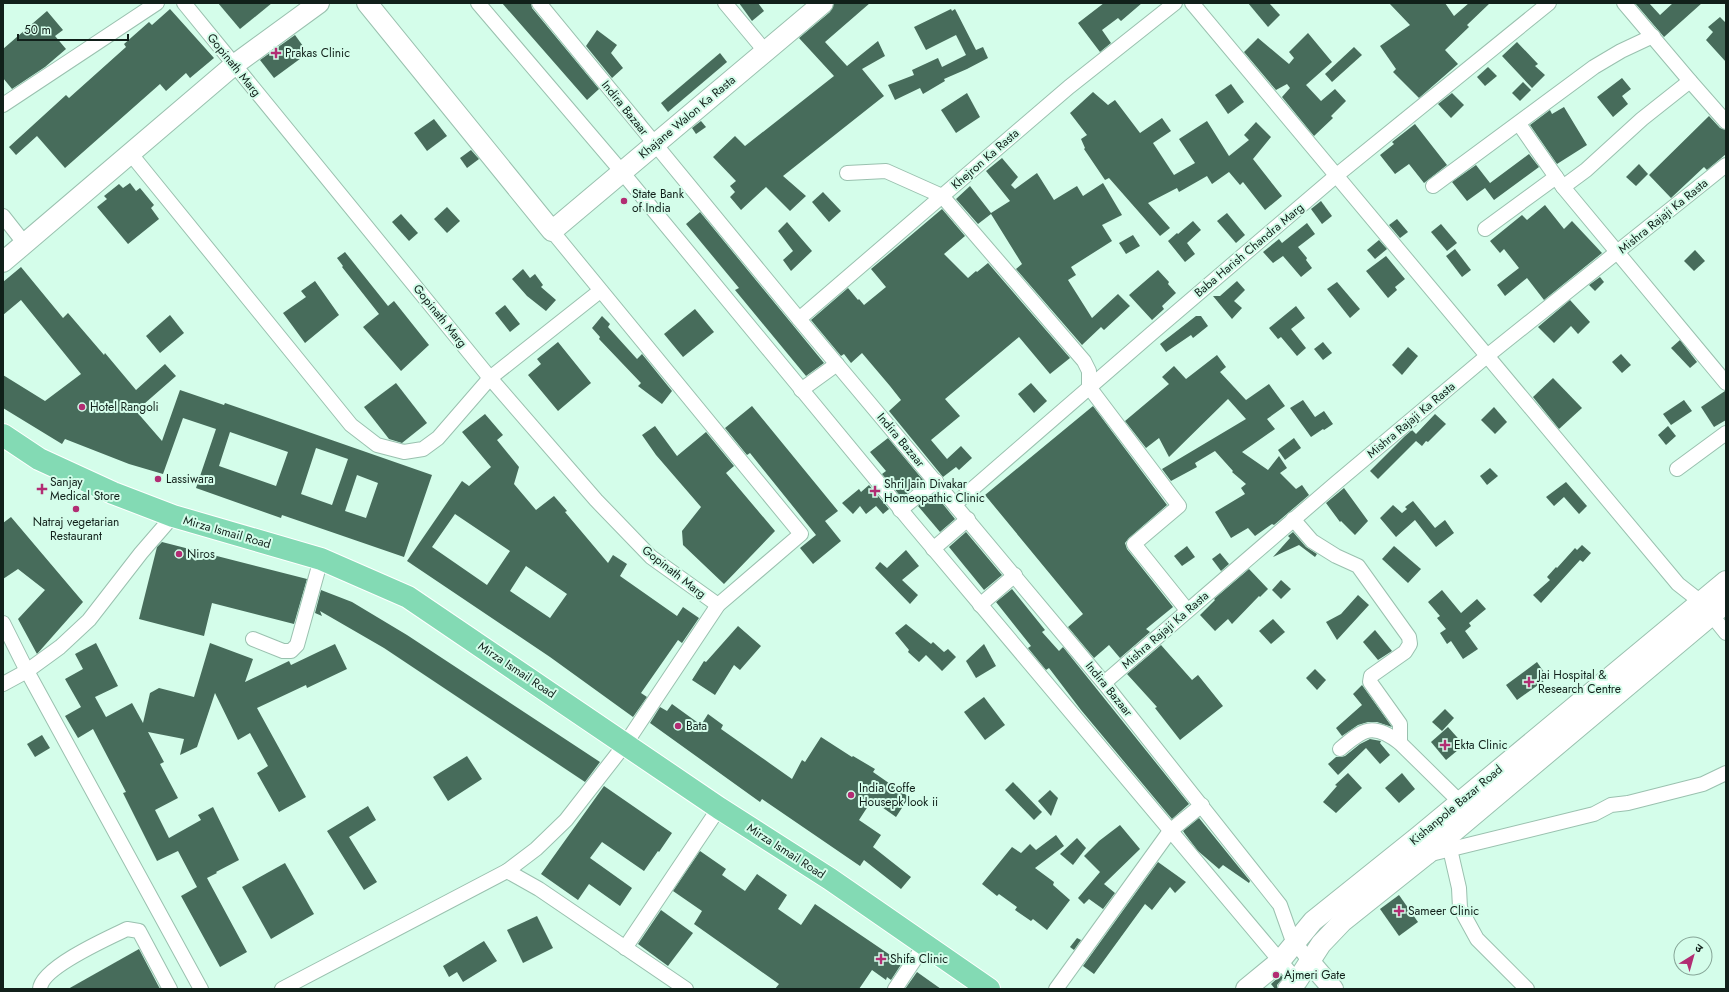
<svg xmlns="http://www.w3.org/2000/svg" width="1729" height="992" font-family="Jost,'Noto Sans Devanagari',sans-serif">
  <rect width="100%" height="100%" fill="#d4fdea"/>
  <!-- building -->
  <g fill="#476c5b" fill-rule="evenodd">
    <path d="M218 3H272L240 29Z"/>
    <path d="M502 3H531L532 8 599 89 587 100Z"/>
    <path d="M739 3H758L764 11 752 21Z"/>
    <path d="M834 3H870L825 42 847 66 878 41 885 56 862 69 884 96 783 176 806 196 790 211 766 187 741 210 730 197 735 192 730 186 736 181 713 157 735 136 745 146 834 76 799 38 830 12Z"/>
    <path d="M1104 3H1142L1121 21 1118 18 1102 30 1111 43 1100 52 1078 23Z"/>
    <path d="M1248 3H1269L1280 15 1268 27Z"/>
    <path d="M1389 3H1445L1454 16 1469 3H1490L1467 25 1469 27 1445 50 1458 64 1419 98 1393 72 1396 69 1380 46 1410 25Z"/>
    <path d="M1635 3H1649L1660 15 1673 3H1702L1664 37Z"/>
    <path d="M170 9 214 58 190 78 186 73 166 91 160 84 65 168 37 136 16 155 9 147 66 95 69 98 126 47 124 44 149 22 152 25Z"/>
    <path d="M951 9 952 11 955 9 976 50 983 47 988 58 967 69 944 79 945 81 923 94 920 88 895 100 888 85 914 75 912 70 938 58 942 67 966 55 956 35 926 50 914 27Z"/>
    <path d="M47 11 63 30 55 36 66 49 45 67 12 89 3 78V49Z"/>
    <path d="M1720 17 1726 23V62L1706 40 1713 32 1708 27Z"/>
    <path d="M597 30 617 45 611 53 623 68 612 78 586 46Z"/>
    <path d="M1308 33 1332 62 1306 85 1321 101 1335 89 1346 101 1331 116 1333 118 1314 136 1282 97 1290 88 1287 84 1276 90 1244 52 1258 38 1289 64 1294 58 1289 52Z"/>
    <path d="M295 35 308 53 274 78 260 60Z"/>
    <path d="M1517 42 1538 64 1535 66 1545 75 1532 88 1502 56Z"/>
    <path d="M1354 47 1362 55 1332 82 1325 74Z"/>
    <path d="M720 53 727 62 668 112 661 103Z"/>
    <path d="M1488 67 1497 76 1485 86 1477 77Z"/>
    <path d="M1622 78 1631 89 1622 96 1628 104 1613 117 1597 97Z"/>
    <path d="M1523 82 1531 90 1520 101 1512 93Z"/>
    <path d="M1231 84 1244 102 1228 114 1215 95Z"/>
    <path d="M1093 92 1108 105 1115 100 1140 133 1162 118 1171 131 1153 143 1174 175 1195 163 1179 139 1207 121 1229 156 1249 140 1244 135 1256 122 1271 137 1253 159 1282 196 1265 210 1243 182 1240 185 1229 172 1212 184 1207 176 1179 192 1177 188 1148 203 1170 228 1160 236 1109 178 1105 180 1084 149 1085 148 1081 139 1087 135 1070 113Z"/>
    <path d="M967 93 980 117 956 133 941 110Z"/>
    <path d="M1452 93 1464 105 1451 118 1438 104Z"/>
    <path d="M1564 107 1587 145 1557 164 1530 125 1550 110 1552 114Z"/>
    <path d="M1709 116 1720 128 1726 130V154L1707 170 1704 167 1671 198 1649 175Z"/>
    <path d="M434 119 447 136 427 151 414 133Z"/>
    <path d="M701 121 706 127 696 134 692 128Z"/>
    <path d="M1415 124 1447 165 1424 183 1409 164 1395 174 1380 155 1394 144 1392 142Z"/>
    <path d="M471 150 479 159 467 168 460 158Z"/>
    <path d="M1529 154 1539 167 1494 200 1485 188 1467 201 1452 182 1476 165 1490 183Z"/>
    <path d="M1002 158 1018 177 1011 185 1015 189 1037 173 1054 200 1077 186 1083 196 1103 183 1122 215 1102 225 1112 241 1071 267 1076 275 1068 280 1092 318 1118 294 1130 306 1104 330 1101 327 1082 345 1016 269 1022 264 991 214 978 224 956 199 970 186 991 213 1010 201 986 171Z"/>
    <path d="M1639 164 1648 174 1636 186 1626 177Z"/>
    <path d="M130 183 136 191 140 188 154 205 151 208 159 219 128 244 97 207 107 199 104 196 119 184 123 188Z"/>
    <path d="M823 192 841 211 829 222 812 202Z"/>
    <path d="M1321 201 1332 216 1322 224 1311 209Z"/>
    <path d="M1545 205 1564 229 1572 221 1602 253 1544 300 1527 278 1505 296 1497 285 1519 268 1504 249 1500 253 1490 241 1522 215 1527 220Z"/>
    <path d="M447 207 460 221 447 233 434 219Z"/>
    <path d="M942 209 965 236 944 254 968 278 976 271 977 272 988 263 1070 358 1050 374 1019 337 945 399 960 416 931 440 947 459 961 446 972 458 959 470 956 467 943 477 889 411 901 400 890 386 862 353 851 363 844 354 841 356 811 320 848 288 858 300 859 299 864 305 886 287 871 269Z"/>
    <path d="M700 212 792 324 824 363 806 376 735 290 739 288 686 224Z"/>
    <path d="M1227 213 1245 235 1236 243 1217 221Z"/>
    <path d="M401 214 418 233 409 241 392 222Z"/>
    <path d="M1397 219 1408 232 1400 238 1389 225Z"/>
    <path d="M1193 221 1201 230 1187 243 1195 254 1185 262 1168 241 1177 233 1178 234Z"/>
    <path d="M787 222 812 251 791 271 783 260 793 251 778 231Z"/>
    <path d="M1307 223 1315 234 1298 247 1307 258 1306 260 1312 268 1301 277 1283 256 1273 263 1263 252 1279 239 1282 243Z"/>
    <path d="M1441 224 1457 243 1447 251 1431 232Z"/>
    <path d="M1133 235 1140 246 1126 254 1119 243Z"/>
    <path d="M1379 240 1387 249 1375 259 1367 250Z"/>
    <path d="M1455 249 1471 270 1462 277 1446 256Z"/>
    <path d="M1695 250 1705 261 1694 271 1684 261Z"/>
    <path d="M345 252 388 306 394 301 429 345 401 371 363 327 379 314 342 267 343 266 337 258Z"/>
    <path d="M1386 256 1405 279 1395 287 1397 290 1388 298 1366 271Z"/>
    <path d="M21 267 63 318 68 313 104 355 105 353 136 390 165 364 176 376 136 411 162 441 180 390 224 405 225 403 432 475 404 557 282 515 281 518 196 488 216 429 183 418 163 474 129 464 65 439 62 444 3 408V375L45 401 81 374 21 300 3 315V282ZM230 432 288 452 276 486 219 466ZM316 448 348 459 332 505 301 494ZM357 475 378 483 366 518 345 511Z"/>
    <path d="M523 269 530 278 535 274 543 285 541 287 556 300 546 311 527 296 512 279Z"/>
    <path d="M1158 270 1169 282 1168 284 1176 293 1162 306 1164 309 1152 320 1129 295Z"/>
    <path d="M1600 277 1604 282 1595 291 1589 285Z"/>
    <path d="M315 281 339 315 305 343 283 313 306 297 301 291Z"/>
    <path d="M1237 281 1245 290 1234 301 1242 308 1232 319 1213 296H1220Z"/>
    <path d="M1337 282 1360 309 1350 318 1327 289Z"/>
    <path d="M1570 300 1590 322 1578 334 1571 326 1554 343 1538 327Z"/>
    <path d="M505 305 520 324 510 332 495 313Z"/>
    <path d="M1296 306 1305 318 1291 329 1306 348 1297 356 1281 337 1278 339 1269 328Z"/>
    <path d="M695 309 714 332 683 357 664 334Z"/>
    <path d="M170 315 184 333 160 353 146 336Z"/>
    <path d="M602 316 610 324 608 327 637 359 642 354 672 391 662 404 638 386 641 383 599 339 600 337 592 328Z"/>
    <path d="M1196 316H1201L1208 326 1193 338 1191 335 1166 352 1160 344Z"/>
    <path d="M1680 340 1697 362 1690 368 1671 348Z"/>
    <path d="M558 342 591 383 558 411 528 375 541 364 537 359Z"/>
    <path d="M1323 342 1332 353 1323 360 1314 349Z"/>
    <path d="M1408 347 1418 356 1402 375 1392 365Z"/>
    <path d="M1621 354 1631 365 1622 373 1612 362Z"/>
    <path d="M1217 355 1226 367 1220 372 1246 400 1269 384 1285 406 1267 419 1275 429 1242 452 1268 470 1279 456 1287 468 1280 473 1296 489 1302 485 1309 495 1274 525 1272 524 1255 536 1248 528 1231 538 1215 512 1245 494 1241 488 1246 484 1232 472 1233 471 1215 451 1195 463 1197 467 1171 481 1162 469 1246 419 1228 399 1169 457 1159 438 1146 448 1125 421 1169 384 1162 377 1174 366 1186 379Z"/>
    <path d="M1553 378 1582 408 1559 429 1533 397Z"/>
    <path d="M396 383 427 423 402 443 389 439 364 407Z"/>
    <path d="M1031 383 1047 401 1034 413 1018 394Z"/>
    <path d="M1725 391H1726V420L1714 427 1701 407Z"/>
    <path d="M1303 400 1315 417 1324 411 1333 424 1324 430 1323 429 1311 437 1290 408Z"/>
    <path d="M1684 400 1692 411 1671 425 1663 414Z"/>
    <path d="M752 406 838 511 825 521 841 541 813 564 800 548 816 535 750 453 747 455 725 428Z"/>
    <path d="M1093 406 1167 505 1129 538 1125 543 1127 549 1173 607 1146 629 1150 632 1120 658 1109 645 1094 658 1068 627 1083 614 985 495Z"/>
    <path d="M1494 407 1507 422 1495 434 1481 420Z"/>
    <path d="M485 414 503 435 497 440 519 467 514 484 536 510 554 496 567 511 565 512 608 563 613 555 627 564 620 576 677 616 683 607 699 618 682 643 678 640 641 693 647 697 633 717 550 657 407 561 462 481 469 486 491 467 462 432ZM455 514 510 551 487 585 432 547ZM526 566 567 594 550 618 510 591Z"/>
    <path d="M1435 414 1446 424 1428 442 1426 441 1422 446 1416 441 1378 479 1370 471 1405 436 1412 430 1416 434Z"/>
    <path d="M655 426 677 456 706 432 734 466 726 473 775 531 724 584 683 545 682 531 701 507 656 455 642 435Z"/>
    <path d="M1668 426 1676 436 1666 445 1658 435Z"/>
    <path d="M888 438 923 480 902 498 882 474 886 471 870 452Z"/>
    <path d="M1294 438 1301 448 1285 460 1278 450Z"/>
    <path d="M1490 468 1498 476 1487 485 1480 476Z"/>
    <path d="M1566 482 1587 506 1579 514 1564 497 1554 506 1546 497Z"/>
    <path d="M869 485 889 509 883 514 876 506 866 514 860 506 853 514 842 503 859 489 861 492Z"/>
    <path d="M1344 488 1368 521 1355 535 1341 521 1340 522 1326 503Z"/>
    <path d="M934 493 955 519 940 532 918 506Z"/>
    <path d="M1413 501 1435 528 1445 520 1454 533 1436 547 1415 520 1396 537 1380 518 1393 505 1402 513 1407 509 1405 507Z"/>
    <path d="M11 517 83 602 37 654 18 619 45 590 18 569 3 579V523Z"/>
    <path d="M966 532 1002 575 984 590 949 547Z"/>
    <path d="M1293 532 1306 547 1317 554 1315 557 1299 545 1273 557 1290 538 1288 536Z"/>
    <path d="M162 542 307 579 294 624 212 603 204 636 139 619 157 547Z"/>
    <path d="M1582 545 1591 553 1583 562 1580 560 1541 603 1533 595 1550 580 1547 577 1556 567 1557 568 1575 548 1577 550Z"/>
    <path d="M1187 546 1195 557 1182 566 1174 556Z"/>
    <path d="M1394 546 1421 569 1408 583 1382 559Z"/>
    <path d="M906 550 919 566 902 580 918 595 910 604 875 568 880 562 887 568Z"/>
    <path d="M1220 553 1229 564 1221 571 1212 559Z"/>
    <path d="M1249 569 1268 589 1260 597 1259 596 1232 624 1228 619 1215 631 1200 615 1215 600 1214 599Z"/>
    <path d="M1281 580 1291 589 1281 599 1272 590Z"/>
    <path d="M1012 589 1045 630 1042 632 1059 651 1063 647 1189 804 1172 819 1081 710 1049 668 1046 670 1028 648 1031 646 996 602Z"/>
    <path d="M321 590 352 602 407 635 600 762 585 782 384 648 320 611 322 616 315 613Z"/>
    <path d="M1442 590 1461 613 1477 599 1486 609 1469 623 1471 626 1465 631 1478 649 1463 659 1451 641 1447 644 1440 633 1446 629 1437 618 1440 616 1428 602Z"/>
    <path d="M1358 595 1369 605 1337 640 1326 622 1341 614Z"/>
    <path d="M1273 619 1285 632 1271 644 1259 631Z"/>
    <path d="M906 624 931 644 933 642 944 652 948 649 956 657 942 671 926 655 919 662 908 652 909 650 895 633Z"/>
    <path d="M738 626 761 646 740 670 734 665 715 695 692 680 704 661 706 662Z"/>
    <path d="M1375 630 1392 651 1378 660 1363 642Z"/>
    <path d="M96 643 118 686 95 697 106 717 132 703 143 723 150 693 159 688 194 697 210 643 253 659 245 682 289 661 291 665 335 644 347 669 307 688 306 685 257 708 306 797 279 812 257 773 268 766 250 733 238 740 215 693 197 747 180 755 184 739 148 732 164 762 160 764 178 798 155 810 169 838 201 820 198 815 213 807 239 860 216 872 217 873 207 878 247 952 220 967 181 896 197 887 178 851 157 861 123 793 126 792 93 729 78 738 65 716 81 707 65 679 83 669 75 654Z"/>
    <path d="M984 644 996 666 976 678 966 661Z"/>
    <path d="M1161 645 1192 680 1198 675 1223 706 1180 740 1155 708 1157 707 1127 674Z"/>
    <path d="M1537 662 1548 678 1517 700 1506 685Z"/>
    <path d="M1315 669 1326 680 1317 690 1306 678Z"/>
    <path d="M1362 685 1392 727 1377 722H1368L1358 725 1342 736 1336 728 1362 705 1353 694Z"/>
    <path d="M984 697 1005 725 985 740 964 712Z"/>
    <path d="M672 704 701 725 708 714 723 725 721 729 792 779 802 760 805 762 821 737 852 757 853 756 875 769 873 772 909 797 896 817 872 800 859 820 881 835 873 847 911 877 901 889 864 860 860 866 762 799 760 802 650 723 660 707 667 711Z"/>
    <path d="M1445 709 1454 718 1442 731 1432 722Z"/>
    <path d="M1448 727 1464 745 1446 760 1431 742Z"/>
    <path d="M42 735 50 748 35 757 27 744Z"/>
    <path d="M1370 739 1381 741 1380 743 1390 755 1380 764 1366 748 1338 775 1328 764 1336 757H1341L1345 756 1360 744Z"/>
    <path d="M467 756 482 779 448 801 433 777Z"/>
    <path d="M1348 773 1362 788 1336 813 1323 802 1337 786 1335 785Z"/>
    <path d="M1402 773 1415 789 1399 803 1385 788Z"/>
    <path d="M1013 782 1042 812 1034 820 1005 790Z"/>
    <path d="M604 786 672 833 659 852 658 851 644 871 602 842 590 858 632 888 620 906 589 884 578 900 541 874Z"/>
    <path d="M1050 790 1058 798 1051 816 1038 801Z"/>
    <path d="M368 806 376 820 349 837 377 882 364 890 327 831Z"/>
    <path d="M1199 818 1250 881 1249 883 1223 865 1219 869 1198 851 1185 834 1183 831Z"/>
    <path d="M1120 825 1140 849 1104 884 1115 893 1103 909 1089 899 1084 904 1078 898 1100 872 1084 856 1099 841Z"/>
    <path d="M1056 835 1064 846 1035 868 1054 882 1053 885 1070 900 1047 930 1033 919 1031 921 1015 910 1017 907 999 894 997 896 982 884 1012 847 1021 853 1030 844 1036 850Z"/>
    <path d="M1077 838 1086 848 1073 865 1060 854Z"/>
    <path d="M700 851 726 869 722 875 745 891 757 874 787 895 778 909 801 925 815 904 902 963 891 980 887 977 886 980 872 970 859 989H775L779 984 694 924 702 911 673 891Z"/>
    <path d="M1158 862 1186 882 1175 893 1170 887 1152 910 1145 904 1094 974 1083 966Z"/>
    <path d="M285 863 314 914 271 939 242 887Z"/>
    <path d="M1399 895 1418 922 1399 936 1380 909Z"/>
    <path d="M661 910 693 933 668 966 638 944Z"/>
    <path d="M537 916 553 948 523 963 507 930Z"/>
    <path d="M1077 938 1081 940 1074 950 1070 947Z"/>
    <path d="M484 941 497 961 463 982 457 972 449 977 443 966Z"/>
    <path d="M139 949 160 989H68Z"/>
    <path d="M917 972 941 989H905Z"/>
    <path d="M1281 975 1283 978 1277 985V989H1275L1271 984Z"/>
  </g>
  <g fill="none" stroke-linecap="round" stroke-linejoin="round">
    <defs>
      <g id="street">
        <path d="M184 3 490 378 596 500 651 557 718 605"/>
        <path d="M478 3 622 172 911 522 1297 981"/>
        <path d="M539 3 799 319 1104 683 1280 905 1291 936 1309 961"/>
        <path d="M725 3 765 51"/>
        <path d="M1192 3 1678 584 1701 602 1726 633"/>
        <path d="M1624 3 1690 81 1726 122"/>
        <path d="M3 105 157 3"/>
        <path d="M1519 124 1563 187 1726 383"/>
        <path d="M130 153 351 425 377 445 404 452 423 449 438 438 490 378 600 291"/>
        <path d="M847 173 886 171 942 196 1084 361 1089 371V387L1179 506 1134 544 1187 610"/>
        <path d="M1433 186 1594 67 1621 51 1653 36"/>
        <path d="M1563 187 1586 170 1642 119 1690 81"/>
        <path d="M3 216 25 244"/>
        <path d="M1485 229 1556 177"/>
        <path d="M799 319 1069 87 1175 3"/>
        <path d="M801 390 837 364"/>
        <path d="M1677 469 1726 433"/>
        <path d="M955 504 1151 334 1337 175 1549 3"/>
        <path d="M900 510 936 481"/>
        <path d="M1293 519 1312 541 1336 556 1358 566 1409 637 1410 644 1405 652 1371 676 1370 682 1400 724V743"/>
        <path d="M933 549 968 519"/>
        <path d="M980 605 1015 575"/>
        <path d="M3 623 27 671 201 989"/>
        <path d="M253 639 283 651H291L297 645 321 559"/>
        <path d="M1104 683 1336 483 1487 356 1726 165"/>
        <path d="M3 684 27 671 60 647 89 620 141 553 173 516"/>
        <path d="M1340 749C1363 729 1373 722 1400 743L1460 802"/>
        <path d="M1450 849 1459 888 1460 908 1477 939 1527 989"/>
        <path d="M1431 854 1594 814 1611 805 1628 803 1703 784 1726 773"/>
        <path d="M507 871 536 849 566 820 626 743 718 605 801 534 552 231"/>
        <path d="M625 948 719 808"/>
        <path d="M40 989C41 968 108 938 127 929L139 931 170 989"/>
        <path d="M282 989 507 871 539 889 686 989"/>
        <path d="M895 989 925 944"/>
        <path d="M1056 989 1170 831 1202 805"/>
      </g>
      <g id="secondary">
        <path d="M367 3 552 231 823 3"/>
        <path d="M3 262 234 65 319 3"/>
        <path d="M1309 961 1333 989"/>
        <path d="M1246 989 1280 961 1313 921 1419 836 1726 581"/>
        <path d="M1288 989 1297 981 1321 944 1342 922 1426 855 1726 603"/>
      </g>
      <path id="highway" d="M3 435 39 459 113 493 173 516 321 559 408 597 719 808 830 879 989 989"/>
    </defs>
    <!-- street casing -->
    <use href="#street" stroke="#9ac1af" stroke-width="16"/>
    <!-- secondary casing -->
    <use href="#secondary" stroke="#9ac1af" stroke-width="22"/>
    <!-- highway casing -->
    <use href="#highway" stroke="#fff" stroke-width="24"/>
    <!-- street -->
    <use href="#street" stroke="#fff" stroke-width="14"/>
    <!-- secondary -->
    <use href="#secondary" stroke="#fff" stroke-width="20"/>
    <!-- highway -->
    <use href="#highway" stroke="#83dab4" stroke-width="22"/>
  </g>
  <!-- markers -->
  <g fill="#b22d73" stroke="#d4fdea" stroke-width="1.5">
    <path d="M274 47h4v4h4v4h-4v4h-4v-4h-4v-4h4z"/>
    <circle cx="624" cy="201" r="4"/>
    <circle cx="82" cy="407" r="4"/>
    <circle cx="158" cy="479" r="4"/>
    <path d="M40 483h4v4h4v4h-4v4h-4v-4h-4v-4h4z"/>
    <path d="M873 485h4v4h4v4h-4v4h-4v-4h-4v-4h4z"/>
    <circle cx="76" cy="509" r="4"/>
    <circle cx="179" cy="554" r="4"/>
    <path d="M1527 676h4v4h4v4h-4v4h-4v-4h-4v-4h4z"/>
    <circle cx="678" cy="726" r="4"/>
    <path d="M1443 739h4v4h4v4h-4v4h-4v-4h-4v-4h4z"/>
    <circle cx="851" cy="795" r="4"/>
    <path d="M1397 905h4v4h4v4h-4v4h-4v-4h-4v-4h4z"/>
    <path d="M879 953h4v4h4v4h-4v4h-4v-4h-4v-4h4z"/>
    <circle cx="1276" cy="975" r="4"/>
  </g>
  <g text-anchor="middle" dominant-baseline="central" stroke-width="4" stroke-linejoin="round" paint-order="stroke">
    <!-- poi labels -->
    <g font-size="12" fill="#11201a" stroke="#d4fdea" text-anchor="start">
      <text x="285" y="53">Prakas Clinic</text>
      <text x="632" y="194">State Bank<tspan x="632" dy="14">of India</tspan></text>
      <text x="90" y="407">Hotel Rangoli</text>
      <text x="166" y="479">Lassiwara</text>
      <text x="50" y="482">Sanjay<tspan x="50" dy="14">Medical Store</tspan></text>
      <text x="884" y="484">Shri Jain Divakar<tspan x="884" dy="14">Homeopathic Clinic</tspan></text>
      <text x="76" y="522" text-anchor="middle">Natraj vegetarian<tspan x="76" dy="14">Restaurant</tspan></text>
      <text x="187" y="554">Niros</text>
      <text x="1538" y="675">Jai Hospital &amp;<tspan x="1538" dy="14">Research Centre</tspan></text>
      <text x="686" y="726">Bata</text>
      <text x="1454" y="745">Ekta Clinic</text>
      <text x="859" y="788">India Coffe<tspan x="859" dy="14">Housepk look ii</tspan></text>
      <text x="1408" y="911">Sameer Clinic</text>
      <text x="890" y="959">Shifa Clinic</text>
      <text x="1284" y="975">Ajmeri Gate</text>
    </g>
    <!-- street labels -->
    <g font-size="12" fill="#11201a" stroke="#d4fdea">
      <text transform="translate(234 65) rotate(51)">Gopinath Marg</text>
      <text transform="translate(625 108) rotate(51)">Indira Bazaar</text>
      <text transform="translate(687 117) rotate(-40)">Khajane Walon Ka Rasta</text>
      <text transform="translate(985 159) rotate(-41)">Khejron Ka Rasta</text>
      <text transform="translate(1663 216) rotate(-39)">Mishra Rajaji Ka Rasta</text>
      <text transform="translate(1249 250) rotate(-40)">Baba Harish Chandra Marg</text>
      <text transform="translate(440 316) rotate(51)">Gopinath Marg</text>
      <text transform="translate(1411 420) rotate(-40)">Mishra Rajaji Ka Rasta</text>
      <text transform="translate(901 440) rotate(50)">Indira Bazaar</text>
      <text transform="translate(227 532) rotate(16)">Mirza Ismail Road</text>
      <text transform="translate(674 572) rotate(38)">Gopinath Marg</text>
      <text transform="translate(1165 630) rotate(-41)">Mishra Rajaji Ka Rasta</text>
      <text transform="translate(517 670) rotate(34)">Mirza Ismail Road</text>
      <text transform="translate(1109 689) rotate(51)">Indira Bazaar</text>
      <text transform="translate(1456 805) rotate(-40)">Kishanpole Bazar Road</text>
      <text transform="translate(786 851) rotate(33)">Mirza Ismail Road</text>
    </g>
  </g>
  <!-- border -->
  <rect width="1729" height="992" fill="none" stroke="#11201a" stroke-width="8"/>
  <!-- north arrow -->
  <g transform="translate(1693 956) rotate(37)"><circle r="19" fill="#d4fdea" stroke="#86a597"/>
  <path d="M0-3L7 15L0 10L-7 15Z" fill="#b22d73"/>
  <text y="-6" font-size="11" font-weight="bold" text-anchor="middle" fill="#11201a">उ</text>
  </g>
  <!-- scale -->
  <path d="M18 34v6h110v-6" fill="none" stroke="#11201a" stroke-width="2"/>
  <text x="24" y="34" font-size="12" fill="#11201a" stroke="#d4fdea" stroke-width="3" paint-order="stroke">50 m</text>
</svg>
